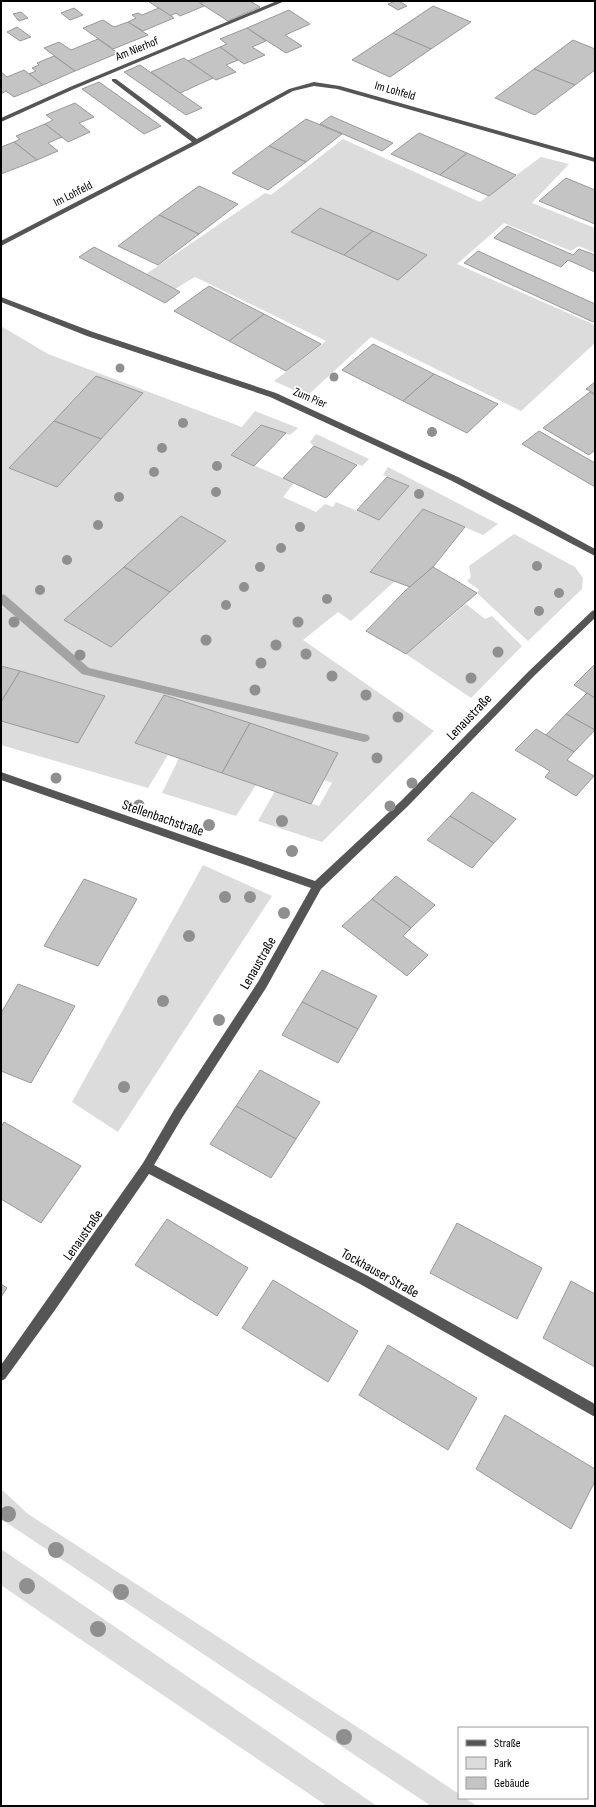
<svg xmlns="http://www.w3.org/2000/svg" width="596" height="1807" font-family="'Sofia Sans Condensed',sans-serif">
  <rect width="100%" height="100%" fill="#fff"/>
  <!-- green -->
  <g fill="#dcdcdc">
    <path d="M343 139 480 202 541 157 569 164 532 203 595 228V253L579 246 571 251 504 223 457 264 595 325V343L521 411 371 337 307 396 274 381 326 341 195 277 175 289 146 274 265 193 271 195Z"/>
    <path d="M1 326 48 354 242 427 255 411 298 428 290 435 261 425 231 455 294 483 283 497 316 512 325 504 333 507 336 502 379 520 409 486 383 475 388 467 498 524 483 535 423 509 370 571 395 581 351 621 338 612 303 640 434 731 322 842 258 821 275 791 319 806 332 783 324 780 338 753 165 695 135 743 168 755 148 788 1 745Z"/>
    <path d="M316 434 369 459 362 466 314 446 310 442Z"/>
    <path d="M514 534 575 567 583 578 582 589 528 641 477 593 479 590 467 581 471 577 469 566Z"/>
    <path d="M466 604 485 619 492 616 522 646 471 698 406 654Z"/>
    <path d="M179 758 256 785 236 816 162 793Z"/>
    <path d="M203 865 272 896 118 1132 72 1102Z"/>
    <path d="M1 1489 28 1514 399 1754 459 1794V1798H465L477 1806H431L1 1519Z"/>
    <path d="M1 1549 377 1806H327L43 1614 1 1585Z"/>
  </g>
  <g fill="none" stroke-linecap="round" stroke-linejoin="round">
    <!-- stream -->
    <path fill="#a3a3a3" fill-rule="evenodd" d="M1 594 5 595 89 668 364 734 368 735 370 738 368 741 364 742 82 674 1 604Z"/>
  </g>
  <!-- building -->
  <g fill="#c4c4c4" stroke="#999">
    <path d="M148 1H197L204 6 180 16 176 13 170 16Z"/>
    <path d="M205 1H250L260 7 228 21 200 3Z"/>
    <path d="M395 1H399L407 6 398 10 388 4Z"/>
    <path d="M433 6 471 22 431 49 393 33Z"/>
    <path d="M74 8 83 15 70 20 61 13Z"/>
    <path d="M159 8 174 18 143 31 128 22 136 18 132 15 138 13 142 15Z"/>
    <path d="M289 10 310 24 285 35 302 46 286 53 247 28Z"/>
    <path d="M21 12 28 18 19 21 13 14Z"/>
    <path d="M103 20 114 27 128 22 148 35 113 49 83 28Z"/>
    <path d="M17 27 31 37 20 41 7 32Z"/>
    <path d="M247 28 266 41 252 47 265 55 244 64 220 47 227 44 220 39Z"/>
    <path d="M393 33 431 49 390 77 352 60Z"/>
    <path d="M98 39 118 53 75 71 44 48 59 42 71 50Z"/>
    <path d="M573 40 595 49V70L575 85 534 69Z"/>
    <path d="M220 47 238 60 226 65 236 72 216 80 188 61Z"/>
    <path d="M54 56 75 71 43 85 29 74 36 71 32 68 39 65 37 63Z"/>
    <path d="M184 58 213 78 180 93 151 72Z"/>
    <path d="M140 65 180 93 202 108 186 115 124 72Z"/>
    <path d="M534 69 575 85 535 115 495 98Z"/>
    <path d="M24 70 43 85 14 97 6 91 1 94V72L7 77Z"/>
    <path d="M99 82 161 126 144 134 82 89Z"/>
    <path d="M75 103 94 117 79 123 90 132 68 142 45 124 53 120 46 115Z"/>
    <path d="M331 116 393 143 382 151 320 124Z"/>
    <path d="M306 119 342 134 306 162 269 146Z"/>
    <path d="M45 124 62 137 48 143 58 151 37 160 14 142 20 139 16 136Z"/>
    <path d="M419 133 467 153 440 175 391 154Z"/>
    <path d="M14 142 37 160 1 174V147Z"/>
    <path d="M269 146 306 162 268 190 232 173Z"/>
    <path d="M467 153 516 175 489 196 440 175Z"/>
    <path d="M566 178 595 190V224L539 201Z"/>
    <path d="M199 186 238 204 199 234 159 215Z"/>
    <path d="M320 208 373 231 344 255 291 232Z"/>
    <path d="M159 215 199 234 158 265 118 246Z"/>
    <path d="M507 226 573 255 579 249 595 255V272L568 260 561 267 494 238Z"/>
    <path d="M373 231 427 255 398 280 344 255Z"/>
    <path d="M94 247 175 289 180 292 165 303 79 257Z"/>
    <path d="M478 251 595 304V320L593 322 464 263Z"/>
    <path d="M209 286 264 314 229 341 174 311Z"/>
    <path d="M264 314 321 344 286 371 229 341Z"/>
    <path d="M373 344 434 374 403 401 342 370Z"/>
    <path d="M434 374 498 404 467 433 403 401Z"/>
    <path d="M96 376 143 393 101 439 54 421Z"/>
    <path d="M595 382V394L586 389Z"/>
    <path d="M590 392 595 395V450L589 455 543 428Z"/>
    <path d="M54 421 101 439 57 487 9 468Z"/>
    <path d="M261 425 286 433 254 466 231 455Z"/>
    <path d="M539 431 595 463V487L522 444Z"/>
    <path d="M314 446 357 465 326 498 283 478Z"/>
    <path d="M387 477 409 486 379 520 357 510Z"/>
    <path d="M423 509 465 527 433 567 410 587 370 572Z"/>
    <path d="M181 516 226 541 170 592 124 567Z"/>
    <path d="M124 567 170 592 111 647 64 620Z"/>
    <path d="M433 567 477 593 406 654 366 631 405 591Z"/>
    <path d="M595 664V698L574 685Z"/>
    <path d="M1 666 20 671 1 702Z"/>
    <path d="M20 671 105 696 78 743 1 721V702Z"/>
    <path d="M587 693 595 698V730L566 714Z"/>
    <path d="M164 695 250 723 222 773 135 743Z"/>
    <path d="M566 714 595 730 574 752 546 735Z"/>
    <path d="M250 723 338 753 311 804 222 773Z"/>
    <path d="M536 729 574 752 567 760 594 776 576 796 545 777 550 771 515 750Z"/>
    <path d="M472 792 516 819 494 843 450 816Z"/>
    <path d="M450 816 494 843 472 868 427 840Z"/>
    <path d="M396 876 435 905 411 928 372 899Z"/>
    <path d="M84 879 137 899 98 966 44 946Z"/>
    <path d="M372 899 411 928 403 936 428 955 407 976 342 926Z"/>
    <path d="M322 970 377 996 358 1029 302 1002Z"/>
    <path d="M18 984 75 1006 31 1083 1 1071V1013Z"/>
    <path d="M302 1002 358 1029 338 1063 282 1035Z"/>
    <path d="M260 1070 320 1102 296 1139 236 1106Z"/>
    <path d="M236 1106 296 1139 271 1178 210 1144Z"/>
    <path d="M4 1122 81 1166 41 1223 1 1199V1127Z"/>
    <path d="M167 1219 248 1268 217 1316 135 1265Z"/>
    <path d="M457 1223 542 1268 517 1319 430 1273Z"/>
    <path d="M273 1280 358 1331 328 1382 242 1328Z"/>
    <path d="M571 1281 595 1294V1367L543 1338Z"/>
    <path d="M1 1284 7 1288 1 1297Z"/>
    <path d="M388 1345 477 1398 448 1450 359 1395Z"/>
    <path d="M505 1415 595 1469V1481L571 1529 476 1469Z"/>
  </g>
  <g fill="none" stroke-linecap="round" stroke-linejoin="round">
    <!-- minor -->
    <g fill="#555" fill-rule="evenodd">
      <path d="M277 1H285L74 89 1 122V118L70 87Z"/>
      <path d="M112 79H116L197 139 289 89 314 82 340 86 595 158V162L337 89 314 86 293 91 199 143 1 246V241L192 142 112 81Z"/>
      <path d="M1 297 93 332 276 393 458 477 527 512 595 549V556L452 481 270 397 87 336 1 302Z"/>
      <path d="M595 610V618L535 675 408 806 321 889 266 988 182 1118 154 1165 368 1276 595 1404V1417L360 1284 149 1174 55 1310 5 1379 1 1381V1365L143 1163 174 1110 258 982 311 888 1 780V772L315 881 402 800 529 671 592 611Z"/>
    </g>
  </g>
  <!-- trees -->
  <g fill="#8f8f8f">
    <circle cx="120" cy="368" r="4.5"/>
    <circle cx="334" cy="377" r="4.5"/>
    <circle cx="183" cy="423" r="5"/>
    <circle cx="432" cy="432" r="5"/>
    <circle cx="162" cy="448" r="5"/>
    <circle cx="217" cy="466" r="5"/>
    <circle cx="154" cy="472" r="5"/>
    <circle cx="216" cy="492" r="5"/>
    <circle cx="419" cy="494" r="5"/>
    <circle cx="119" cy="497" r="5"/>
    <circle cx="98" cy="525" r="5"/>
    <circle cx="300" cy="527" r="5"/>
    <circle cx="281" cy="548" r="5"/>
    <circle cx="67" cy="560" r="5"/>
    <circle cx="537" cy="566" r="5"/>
    <circle cx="260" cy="567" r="5"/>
    <circle cx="244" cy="587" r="5"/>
    <circle cx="40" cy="590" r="5"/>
    <circle cx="559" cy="593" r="5"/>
    <circle cx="327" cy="599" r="5"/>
    <circle cx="226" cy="605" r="5"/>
    <circle cx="539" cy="611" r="5"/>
    <circle cx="14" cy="622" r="5.5"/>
    <circle cx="298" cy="622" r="5.5"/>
    <circle cx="206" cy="640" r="5.5"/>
    <circle cx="276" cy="645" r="5.5"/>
    <circle cx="498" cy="652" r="5.5"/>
    <circle cx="306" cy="654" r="5.5"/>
    <circle cx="80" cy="655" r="5.5"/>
    <circle cx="261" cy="663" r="5.5"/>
    <circle cx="332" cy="676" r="5.5"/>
    <circle cx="471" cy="678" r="5.5"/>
    <circle cx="255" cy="690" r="5.5"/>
    <circle cx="366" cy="695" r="5.5"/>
    <circle cx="398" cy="717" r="5.5"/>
    <circle cx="377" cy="758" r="5.5"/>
    <circle cx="56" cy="778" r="5.5"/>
    <circle cx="412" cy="783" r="5.5"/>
    <circle cx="139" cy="805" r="5.5"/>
    <circle cx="390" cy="806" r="5.5"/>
    <circle cx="282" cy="821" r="6"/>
    <circle cx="209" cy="825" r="6"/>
    <circle cx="292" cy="851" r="6"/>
    <circle cx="225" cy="897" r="6"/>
    <circle cx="250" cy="897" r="6"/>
    <circle cx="284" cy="913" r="6"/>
    <circle cx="189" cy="936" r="6"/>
    <circle cx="163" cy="1001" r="6"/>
    <circle cx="219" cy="1020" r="6"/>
    <circle cx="124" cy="1087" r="6"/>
    <circle cx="8" cy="1514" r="8"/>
    <circle cx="56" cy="1550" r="8"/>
    <circle cx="27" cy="1586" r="8"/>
    <circle cx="121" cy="1592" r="8"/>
    <circle cx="98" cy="1629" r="8"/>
    <circle cx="344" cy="1737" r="8"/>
  </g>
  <g text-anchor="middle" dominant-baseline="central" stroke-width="3.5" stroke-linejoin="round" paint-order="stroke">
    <!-- far-street labels -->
    <g font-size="12" fill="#000" stroke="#fff">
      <text transform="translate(137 49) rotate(-22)">Am Nierhof</text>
      <text transform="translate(395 91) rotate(16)">Im Lohfeld</text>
      <text transform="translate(73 194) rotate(-27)">Im Lohfeld</text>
      <text transform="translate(310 398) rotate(23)">Zum Pier</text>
    </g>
    <!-- street labels -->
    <g font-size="14" fill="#000" stroke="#fff">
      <text transform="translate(469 717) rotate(-46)">Lenaustraße</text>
      <text transform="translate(163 818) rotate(19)">Stellenbachstraße</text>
      <text transform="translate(258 963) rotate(-60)">Lenaustraße</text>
      <text transform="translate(83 1235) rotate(-55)">Lenaustraße</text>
      <text transform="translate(380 1273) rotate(29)">Tockhauser Straße</text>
    </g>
  </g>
  <!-- border -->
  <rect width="596" height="1807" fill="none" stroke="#000000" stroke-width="4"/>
  <!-- legend -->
  <rect x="458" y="1727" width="130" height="72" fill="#ffffff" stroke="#999999"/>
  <rect x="466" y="1740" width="20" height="6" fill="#555555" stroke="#999999"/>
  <text x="494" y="1747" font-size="12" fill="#000000">Straße</text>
  <rect x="466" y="1757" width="20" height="12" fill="#dcdcdc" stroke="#999999"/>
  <text x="494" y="1767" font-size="12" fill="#000000">Park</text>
  <rect x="466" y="1777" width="20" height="12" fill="#c4c4c4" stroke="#999999"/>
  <text x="494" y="1787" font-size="12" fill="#000000">Gebäude</text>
</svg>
